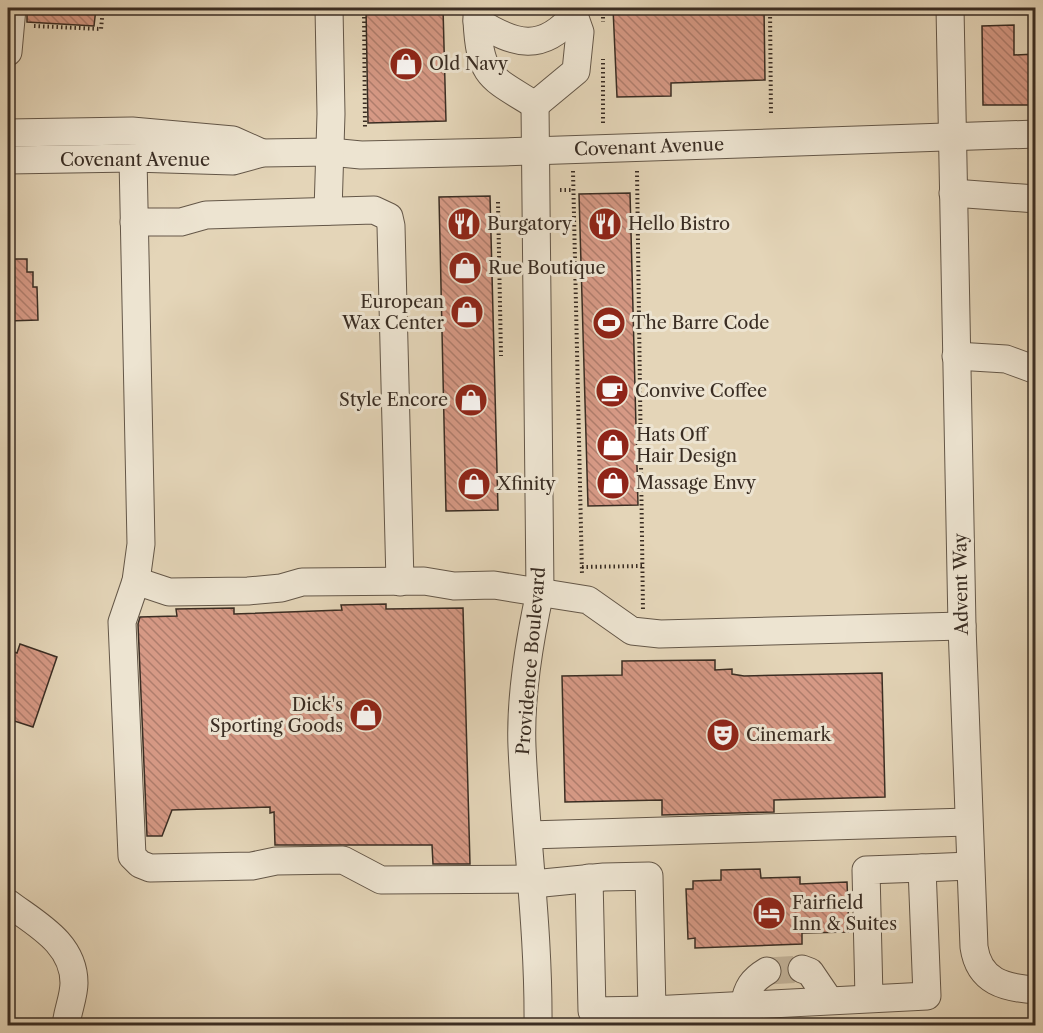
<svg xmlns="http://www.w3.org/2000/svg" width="1043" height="1033" font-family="'Libre Caslon Text',serif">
  <defs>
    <pattern id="building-back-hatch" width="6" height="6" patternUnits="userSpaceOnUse" patternTransform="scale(1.5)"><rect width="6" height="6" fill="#d69985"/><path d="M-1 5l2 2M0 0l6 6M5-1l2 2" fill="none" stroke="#af7d6c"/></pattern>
  </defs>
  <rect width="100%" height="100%" fill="#e4d5b8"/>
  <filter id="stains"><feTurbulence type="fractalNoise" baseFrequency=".00333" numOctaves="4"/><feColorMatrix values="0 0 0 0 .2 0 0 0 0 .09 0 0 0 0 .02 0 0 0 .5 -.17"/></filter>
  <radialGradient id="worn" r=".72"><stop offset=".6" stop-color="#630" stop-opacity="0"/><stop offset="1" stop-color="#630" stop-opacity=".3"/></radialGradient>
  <!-- building -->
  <g fill="url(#building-back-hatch)" stroke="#3a2d23" stroke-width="1.5">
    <path d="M27 8H96L94 26 27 22Z"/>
    <path d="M366 8H443L446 121 368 123Z"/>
    <path d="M613 8H764L765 80 671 83V96L617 97Z"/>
    <path d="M1014 25V55L1035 54V105H983L982 26Z"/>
    <path d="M630 193 638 505 588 506 579 194Z"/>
    <path d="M490 196 498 510 446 511 439 197Z"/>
    <path d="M8 259H27V272H33V287H37L38 320 8 321Z"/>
    <path d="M386 604V609L463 608 470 864H433L432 845H275L274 812 270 813V807L172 810 162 836H147L138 624 140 617 177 616 176 609 234 608V614L342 610 341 605Z"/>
    <path d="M20 644 57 657 33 727 8 719V650L17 653Z"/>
    <path d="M715 660V670L732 669V674L744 676 882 673 885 797 774 800V812L662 815V800L565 802 562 676 622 675V661Z"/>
    <path d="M760 869 761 878 800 877V884L847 882 849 932 802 933V944L695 948V938L688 939 686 889H693V881L721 880V870Z"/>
  </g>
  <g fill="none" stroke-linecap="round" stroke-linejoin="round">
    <!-- minor-tunnel -->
    <path stroke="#c2b39a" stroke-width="27" stroke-dasharray="27 14" stroke-linecap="butt" d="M767 971 802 969"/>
    <defs>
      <g id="minor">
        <path d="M477 8V21C515 45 542 53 574 15V8"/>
        <path d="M950 8 962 626 974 947C979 982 1005 988 1036 990"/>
        <path d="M477 21C480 77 490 77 535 105"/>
        <path d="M8 52 12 8"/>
        <path d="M535 105 540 592C530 638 520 700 522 747 526 840 539 932 538 1026"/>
        <path d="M535 105 576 71 580 32 574 15"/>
        <path d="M8 133 132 131 233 140 262 153"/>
        <path d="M133 158 141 544 136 581 122 622 132 856 140 864 150 868 252 866 276 861 343 860 381 880 532 879"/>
        <path d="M8 160 133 158 233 161 262 153 330 152 361 155 503 152 1036 134"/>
        <path d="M953 193 1036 199"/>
        <path d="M328 211 331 114 329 8"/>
        <path d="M134 222H181L206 215 374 210 389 217 391 226 400 582"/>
        <path d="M956 356 1006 359 1036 370"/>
        <path d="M136 581 169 592 248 591 281 588 302 582 424 581 454 586 494 585 588 600 632 631 660 634 962 626"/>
        <path d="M529 835 968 822"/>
        <path d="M589 878 592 1011 652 1010"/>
        <path d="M533 884 604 877 649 876 652 1010 927 996 922 868 970 866"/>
        <path d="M8 903C36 924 74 943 74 983 74 997 67 1012 66 1026"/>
        <path d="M802 969 810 972 829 1000"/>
        <path d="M869 998 866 870 922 868"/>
        <path d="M744 1005C747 988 752 980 767 971"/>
      </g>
    </defs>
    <!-- minor casing -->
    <use href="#minor" stroke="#645748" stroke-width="29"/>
    <!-- path -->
    <g stroke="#3a2d23" stroke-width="4" stroke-dasharray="1.5 3" stroke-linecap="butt">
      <path d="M364 8 365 128"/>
      <path d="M603 8V22"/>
      <path d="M770 8 771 116"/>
      <path d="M34 26 101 29 103 8"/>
      <path d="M603 123V59"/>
      <path d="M573 171 582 575"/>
      <path d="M637 171 643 611"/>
      <path d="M560 190H573"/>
      <path d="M498 202 501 356"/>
      <path d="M582 567 642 566"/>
    </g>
    <!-- minor -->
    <use href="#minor" stroke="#ede4d1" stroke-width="27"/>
  </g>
  <!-- icons -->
  <defs>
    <symbol id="shop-disc" viewBox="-11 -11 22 22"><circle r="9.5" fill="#8f2418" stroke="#ede4d1"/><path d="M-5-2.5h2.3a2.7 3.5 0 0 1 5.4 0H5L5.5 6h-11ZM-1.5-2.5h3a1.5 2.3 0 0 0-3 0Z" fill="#fff"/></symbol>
    <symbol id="restaurant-disc" viewBox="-11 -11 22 22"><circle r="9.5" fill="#8f2418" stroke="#ede4d1"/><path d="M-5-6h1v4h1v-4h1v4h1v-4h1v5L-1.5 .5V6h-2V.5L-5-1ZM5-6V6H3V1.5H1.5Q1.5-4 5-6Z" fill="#fff"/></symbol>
    <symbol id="stadium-disc" viewBox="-11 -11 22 22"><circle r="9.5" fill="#8f2418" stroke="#ede4d1"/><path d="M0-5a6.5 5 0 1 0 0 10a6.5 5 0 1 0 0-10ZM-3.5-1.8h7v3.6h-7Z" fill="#fff"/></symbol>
    <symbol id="cafe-disc" viewBox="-11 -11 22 22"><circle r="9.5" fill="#8f2418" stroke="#ede4d1"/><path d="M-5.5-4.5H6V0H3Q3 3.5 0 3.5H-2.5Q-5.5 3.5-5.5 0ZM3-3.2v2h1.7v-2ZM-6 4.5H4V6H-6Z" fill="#fff"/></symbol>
    <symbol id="theatre-disc" viewBox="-11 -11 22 22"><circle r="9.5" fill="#8f2418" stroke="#ede4d1"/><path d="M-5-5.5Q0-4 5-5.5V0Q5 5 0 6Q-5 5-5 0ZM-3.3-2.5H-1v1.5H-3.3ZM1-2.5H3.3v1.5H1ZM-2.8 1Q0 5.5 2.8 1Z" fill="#fff"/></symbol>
    <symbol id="hotel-disc" viewBox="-11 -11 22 22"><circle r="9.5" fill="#8f2418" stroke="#ede4d1"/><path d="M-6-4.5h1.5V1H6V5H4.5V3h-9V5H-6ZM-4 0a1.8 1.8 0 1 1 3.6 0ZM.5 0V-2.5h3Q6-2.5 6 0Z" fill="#fff"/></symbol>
  </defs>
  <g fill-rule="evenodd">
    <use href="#shop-disc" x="387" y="45" width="38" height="38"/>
    <use href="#restaurant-disc" x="445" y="205" width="38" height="38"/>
    <use href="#restaurant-disc" x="586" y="205" width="38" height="38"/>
    <use href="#shop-disc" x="446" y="249" width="38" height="38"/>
    <use href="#shop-disc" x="448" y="293" width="38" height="38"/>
    <use href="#stadium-disc" x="590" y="304" width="38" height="38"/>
    <use href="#cafe-disc" x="593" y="372" width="38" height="38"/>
    <use href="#shop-disc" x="452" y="381" width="38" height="38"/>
    <use href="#shop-disc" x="594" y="426" width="38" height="38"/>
    <use href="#shop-disc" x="594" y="464" width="38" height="38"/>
    <use href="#shop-disc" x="455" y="465" width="38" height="38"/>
    <use href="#shop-disc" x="347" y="696" width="38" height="38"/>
    <use href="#theatre-disc" x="704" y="716" width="38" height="38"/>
    <use href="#hotel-disc" x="750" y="894" width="38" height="38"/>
  </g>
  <g text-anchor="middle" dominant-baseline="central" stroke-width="6" stroke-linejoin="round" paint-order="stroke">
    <!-- poi labels -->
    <g font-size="18" fill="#3a2d23" stroke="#ede4d1" text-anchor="start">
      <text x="429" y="64">Old Navy</text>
      <text x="487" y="224">Burgatory</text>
      <text x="628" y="224">Hello Bistro</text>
      <text x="488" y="268">Rue Boutique</text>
      <text x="444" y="302" text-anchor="end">European<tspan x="444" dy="21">Wax Center</tspan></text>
      <text x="632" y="323">The Barre Code</text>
      <text x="635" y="391">Convive Coffee</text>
      <text x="448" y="400" text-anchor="end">Style Encore</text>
      <text x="636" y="435">Hats Off<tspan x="636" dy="21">Hair Design</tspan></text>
      <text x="636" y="483">Massage Envy</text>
      <text x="497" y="484">Xfinity</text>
      <text x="343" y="705" text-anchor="end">Dick's<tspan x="343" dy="21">Sporting Goods</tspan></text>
      <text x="746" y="735">Cinemark</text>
      <text x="792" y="903">Fairfield<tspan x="792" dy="21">Inn &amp; Suites</tspan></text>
    </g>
    <!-- street labels -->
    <g font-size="18" fill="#3a2d23" stroke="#ede4d1">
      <text transform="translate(649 147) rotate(-2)">Covenant Avenue</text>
      <text x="135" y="160">Covenant Avenue</text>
      <text transform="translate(961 584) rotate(-91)">Advent Way</text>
      <text transform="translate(531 661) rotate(-85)">Providence Boulevard</text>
    </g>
  </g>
  <!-- margin -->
  <rect width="1043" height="1033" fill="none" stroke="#e4d5b8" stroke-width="30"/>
  <rect x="9" y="9" width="1025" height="1015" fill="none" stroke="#3a2d23" stroke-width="3"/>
  <rect x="15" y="15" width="1013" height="1003" fill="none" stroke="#3a2d23" stroke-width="1.5"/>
  <rect width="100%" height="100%" filter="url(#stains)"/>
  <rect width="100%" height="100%" fill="url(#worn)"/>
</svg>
